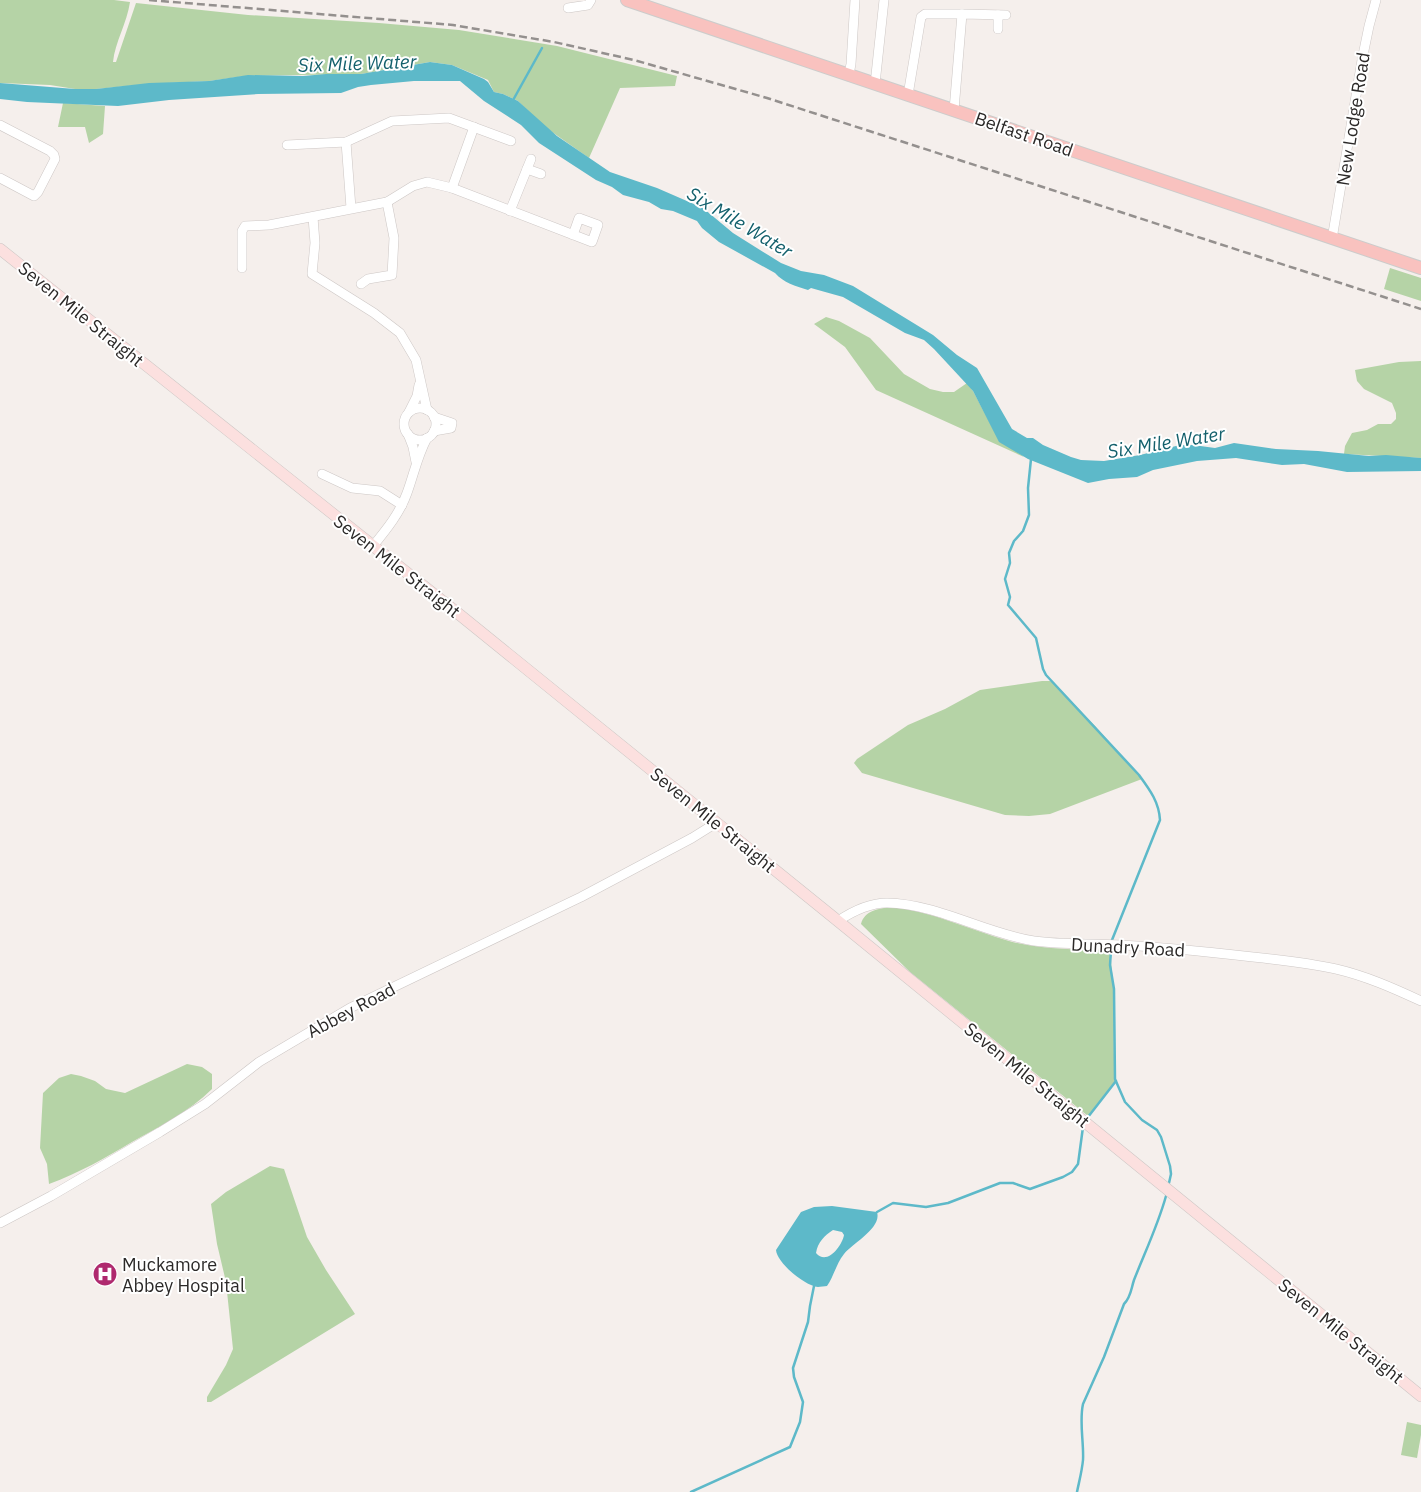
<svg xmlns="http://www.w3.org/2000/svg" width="1421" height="1492" font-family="'IBM Plex Sans',sans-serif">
  <rect width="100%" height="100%" fill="#f5efec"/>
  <!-- green -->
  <g fill="#b5d3a6">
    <path d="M0 0H114L130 2C127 23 115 42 113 62H116L136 3 248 15 379 23 459 30 557 46 677 76 675 86 620 88 589 158 545 127 518 101 503 94 494 92 488 80 452 65 430 62 361 74 245 76 209 81 148 84 96 89H75L50 85 0 83Z"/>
    <path d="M63 103 105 106 103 134 89 143 85 127H58Z"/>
    <path d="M1390 268 1421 278V301L1384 289Z"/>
    <path d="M826 317 839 321 870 338 904 374 930 389 943 392H954L967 383 973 391 1000 442 1018 452 1024 457 876 390 845 347 814 324Z"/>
    <path d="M1421 361V458L1344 454 1345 446 1352 433 1367 430 1378 424H1391L1396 419V413L1392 403 1364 389 1357 381 1355 370 1399 362Z"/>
    <path d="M1042 681H1050L1054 683 1096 727 1142 779 1050 814 1029 816 1005 815 862 773 854 763 857 759 908 725 945 709 980 690Z"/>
    <path d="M891 907C932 911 970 930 1009 941 1041 950 1078 949 1111 951 1110 966 1114 980 1114 994 1115 1023 1112 1052 1116 1080L1088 1116 910 972 861 924C865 910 878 909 891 907Z"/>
    <path d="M187 1064 202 1067 212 1074V1089C190 1111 159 1127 132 1142 105 1158 79 1173 49 1184L47 1164 40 1148 43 1093 59 1078 71 1074 81 1076 95 1081 106 1089 125 1093Z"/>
    <path d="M270 1166 284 1169 307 1237 326 1270 355 1314 211 1402H207V1397L226 1365 233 1349 226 1282 217 1244 211 1204 226 1192Z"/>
    <path d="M1407 1422 1421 1425V1435L1417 1458 1401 1455Z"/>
  </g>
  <!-- water -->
  <g fill="#5db9c9" fill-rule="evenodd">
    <path d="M430 62 452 65 484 79 488 82 494 92 503 94 518 101 557 136 610 172 657 188 703 208 733 233 781 263 801 271 824 275 853 286 933 335 957 355 977 368 1012 429 1027 438H1033L1043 445 1071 457 1081 460 1104 461 1140 455 1180 445H1193L1215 448 1234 443 1276 449 1318 451 1369 456 1386 455 1421 458V471L1347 472 1304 464 1282 465 1236 458 1197 461 1153 470 1137 477 1109 479 1088 483 1028 459 999 442 973 391 934 349 924 340 905 333 843 297 818 290 811 288 808 290C795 286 784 283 775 273L719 242 702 228 697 221 673 211 661 209 649 202 623 195 612 187 596 180 539 143 521 125 484 101 460 81H414L371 85 358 87 341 93 258 94 169 100 118 106 27 102 0 99V83L75 89H96L149 83 209 81 248 75 303 76 326 74H361Z"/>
    <path d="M832 1206 877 1212C882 1228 853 1243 844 1254 836 1264 834 1276 827 1286 825 1286 820 1287 818 1287 805 1286 777 1263 776 1250L801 1212 814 1207ZM833 1230 842 1232 844 1235C842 1246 827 1266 816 1253 818 1242 824 1236 833 1230Z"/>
  </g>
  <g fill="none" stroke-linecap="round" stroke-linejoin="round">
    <!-- stream -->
    <g stroke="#5db9c9" stroke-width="2.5">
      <path d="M512 102 542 48"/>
      <path d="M1031 459 1028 488 1029 515 1023 531 1014 541 1009 553 1010 563 1005 579 1010 597 1008 605 1036 638 1043 669 1046 675 1139 775C1150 790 1159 802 1160 820L1112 940"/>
      <path d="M1111 951 1110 965 1114 989 1115 1079 1125 1102 1142 1120 1157 1130 1161 1137 1170 1166 1171 1174 1169 1183"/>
      <path d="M1088 1117 1116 1081"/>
      <path d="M877 1212 893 1203 926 1207 948 1203 1000 1183H1013L1030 1189 1063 1177 1072 1172 1078 1164 1083 1127"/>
      <path d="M691 1492 790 1447 800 1422 803 1402 794 1377 793 1368 808 1322 810 1306 814 1286"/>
      <path d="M1077 1492C1079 1482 1082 1471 1083 1460 1084 1442 1079 1422 1083 1404L1104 1357 1124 1304C1131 1297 1131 1289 1134 1280 1145 1252 1158 1225 1166 1196"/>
    </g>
    <defs>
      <g id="street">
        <path d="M568 8 588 5 591 0"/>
        <path d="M998 29V15"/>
        <path d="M849 74 851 64 855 0"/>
        <path d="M875 84 884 0"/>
        <path d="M908 95 921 17 925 14H962"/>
        <path d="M954 110 962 14 1006 15"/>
        <path d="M0 125 50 151 54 155 55 159 38 192 34 196 0 178"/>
        <path d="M346 142 351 208"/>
        <path d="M287 145 346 142 392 121 449 118 511 141"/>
        <path d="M527 169 541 174"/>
        <path d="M452 188 474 127"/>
        <path d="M510 211 531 159"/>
        <path d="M313 217 315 243 312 274 374 313 400 333 416 360 427 410"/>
        <path d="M1332 239 1362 60 1369 26 1376 0"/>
        <path d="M242 268V231L245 226 269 225 387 202 413 186 427 182 452 188 592 242 598 225 579 218 573 235"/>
        <path d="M361 284 368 279 392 275 394 238 387 202"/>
        <circle cx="420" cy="424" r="16"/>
        <path d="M409 412 417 396 419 385"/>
        <path d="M434 431 451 428 452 423 434 417"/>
        <path d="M408 434 413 447 416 462"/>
        <path d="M322 474 352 488 380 491 402 505"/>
        <path d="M373 546C386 530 400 513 407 493 414 474 417 457 427 438"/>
        <path d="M838 921C853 911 869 903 887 903 938 904 984 933 1034 941 1063 945 1092 943 1121 945 1165 947 1209 952 1253 957 1281 960 1309 963 1336 969 1366 976 1393 988 1421 1001"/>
        <path d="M0 1223 51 1196 160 1132 205 1104 259 1062 350 1008 581 897 692 838 716 823"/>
      </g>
      <path id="secondary" d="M0 249 460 615 838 921 1421 1396"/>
      <path id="primary" d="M627 0 1421 268"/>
    </defs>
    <!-- street casing -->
    <use href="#street" stroke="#cdc7c5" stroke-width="10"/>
    <!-- secondary casing -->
    <use href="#secondary" stroke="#cdc7c5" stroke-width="12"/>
    <!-- primary casing -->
    <use href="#primary" stroke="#cccccb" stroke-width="14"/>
    <!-- street -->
    <use href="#street" stroke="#fff" stroke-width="9"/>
    <!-- secondary -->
    <use href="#secondary" stroke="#fce0df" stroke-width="11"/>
    <!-- primary -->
    <use href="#primary" stroke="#f9c2bf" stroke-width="12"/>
    <!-- rail -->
    <path stroke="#94908e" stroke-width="2.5" stroke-dasharray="8 4" stroke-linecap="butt" d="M149 0 453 25 554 42 634 60 767 98 1421 309"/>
  </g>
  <!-- icons -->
  <defs>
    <symbol id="hospital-disc" viewBox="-11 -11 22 22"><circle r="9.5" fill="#af296e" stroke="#fff"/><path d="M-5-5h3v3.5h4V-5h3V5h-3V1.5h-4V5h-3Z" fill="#fff"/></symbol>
  </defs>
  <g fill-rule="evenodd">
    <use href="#hospital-disc" x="91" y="1260" width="28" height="28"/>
  </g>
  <g text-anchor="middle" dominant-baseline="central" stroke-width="4" stroke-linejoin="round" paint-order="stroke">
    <!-- street labels -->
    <g font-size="18" fill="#2b2928" stroke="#fff">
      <text transform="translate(1353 119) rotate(-81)">New Lodge Road</text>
      <text transform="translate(1024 134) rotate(19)">Belfast Road</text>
      <text transform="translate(81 314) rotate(39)">Seven Mile Straight</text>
      <text transform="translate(397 566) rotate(38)">Seven Mile Straight</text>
      <text transform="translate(713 820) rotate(39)">Seven Mile Straight</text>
      <text transform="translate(1128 947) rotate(3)">Dunadry Road</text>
      <text transform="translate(351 1010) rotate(-28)">Abbey Road</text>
      <text transform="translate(1027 1075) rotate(39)">Seven Mile Straight</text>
      <text transform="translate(1341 1331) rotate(39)">Seven Mile Straight</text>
    </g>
    <!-- poi labels -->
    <g font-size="18" fill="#2b2928" stroke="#fff" text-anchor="start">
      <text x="122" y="1264">Muckamore<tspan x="122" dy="21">Abbey Hospital</tspan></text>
    </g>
    <!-- water labels -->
    <g font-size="19" font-style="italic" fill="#13606c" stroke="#fff">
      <text transform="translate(357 63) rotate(-2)">Six Mile Water</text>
      <text transform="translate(740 222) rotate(31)">Six Mile Water</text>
      <text transform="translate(1166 442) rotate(-9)">Six Mile Water</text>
    </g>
  </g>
</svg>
